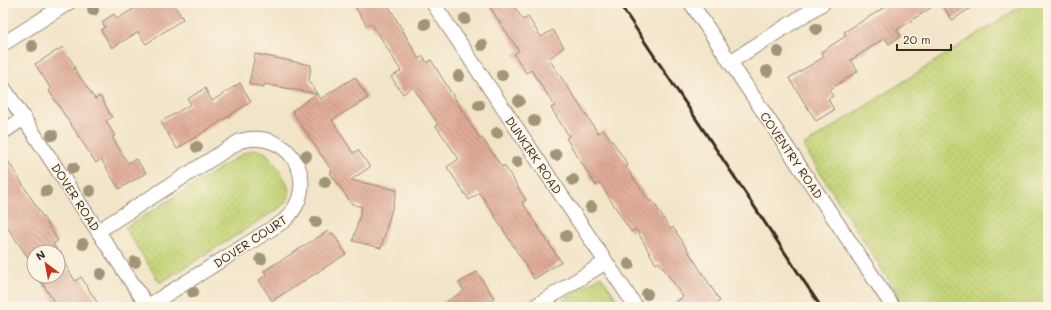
<svg xmlns="http://www.w3.org/2000/svg" width="1051" height="310" font-family="Mali,sans-serif">
  <defs>
    <pattern id="grass-dots" width="8" height="8" patternUnits="userSpaceOnUse"><rect width="8" height="8" fill="#c3d376"/><path d="M2 2h.1M6 6h.1" fill="none" stroke="#a8b566" stroke-width="1.8" stroke-linecap="round"/></pattern>
    <pattern id="building-back-hatch" width="6" height="6" patternUnits="userSpaceOnUse"><rect width="6" height="6" fill="#e0ab97"/><path d="M-1 5l2 2M0 0l6 6M5-1l2 2" fill="none" stroke="#b78b7b"/></pattern>
  </defs>
  <rect width="100%" height="100%" fill="#fcf5e5"/>
  <filter id="ink" filterUnits="userSpaceOnUse"><feTurbulence type="fractalNoise" baseFrequency=".025" numOctaves="2"/><feDisplacementMap in="SourceGraphic" scale="8" xChannelSelector="R" yChannelSelector="G"/><feConvolveMatrix kernelMatrix="1 2 1 2 8 2 1 2 1" color-interpolation-filters="sRGB"/></filter>
  <filter id="wash" filterUnits="userSpaceOnUse"><feTurbulence type="fractalNoise" baseFrequency=".012" numOctaves="4" result="noise"/><feDisplacementMap in="SourceGraphic" scale="16" xChannelSelector="R" yChannelSelector="G"/><feGaussianBlur stdDeviation="0.9" result="paint"/><feColorMatrix in="noise" values="0 0 0 0 0 0 0 0 0 0 0 0 0 0 0 0 0 1.4 0 .05"/><feComposite in="paint" operator="in"/></filter>
  <g filter="url(#wash)">
    <rect width="100%" height="100%" fill="#f2e4c8"/>
    <!-- grass -->
    <g fill="url(#grass-dots)" stroke="#7f7e4a">
      <path d="M1026 3H1048V307H906L803 146Z"/>
      <path d="M255 149C258 150 261 151 264 152 272 157 291 184 289 194 289 199 285 203 281 207L160 283 125 228 244 153Z"/>
      <path d="M601 276 622 307H553Z"/>
    </g>
    <g id="blocks">
      <!-- building -->
      <g fill="url(#building-back-hatch)">
        <path d="M143 3H173L183 19 146 44 138 32 112 48 101 30 105 27 102 22 114 14 117 19Z"/>
        <path d="M353 3H387L419 59 423 56 427 63 431 60 480 139 482 138 502 167 504 165 526 200 522 202 561 262 534 279 484 199 479 193 469 200 447 167 459 159 436 126 438 124 413 87 403 94 391 77 401 71 378 33 370 23 367 26Z"/>
        <path d="M487 3H512L523 20 528 17 541 37 553 30 564 47 549 59 598 133 604 130 615 145 628 165 626 167 650 202 652 200 670 229 673 227 720 301 711 307H668L683 297 659 262 656 264 636 229 631 232 600 183 596 186 566 138 569 136 551 108 555 106 531 70 526 73 514 54 519 51Z"/>
        <path d="M892 3H938L897 30 901 36 889 44 885 38 851 60 858 71 829 90 833 96 828 99 834 110 816 121 789 78 824 57 821 52 846 36 844 32Z"/>
        <path d="M941 3H978L952 20Z"/>
        <path d="M63 47 75 67 74 68 95 99 100 96 112 117 106 121 115 136 112 137 128 163 136 159 146 173 119 189 101 159 96 163 49 91 51 89 35 64Z"/>
        <path d="M255 54 311 65 309 81 317 94 264 84V87L249 84Z"/>
        <path d="M355 77 368 98 332 120 353 153 358 150 370 167 351 180 397 190 381 248 353 241 362 207 352 204 330 173 332 171 292 111 317 94 320 99Z"/>
        <path d="M240 83 251 102 177 149 161 122 191 104 188 99 205 88 212 101Z"/>
        <path d="M3 153 58 241 53 244 58 252H34V266L3 221Z"/>
        <path d="M328 231 330 234 333 233 346 254 272 301 259 280 267 275 264 271Z"/>
        <path d="M58 252 75 281 81 277 100 307H57L38 276H58Z"/>
        <path d="M477 272 494 298 481 307H437L464 291 459 283Z"/>
      </g>
    </g>
  </g>
  <g filter="url(#ink)">
    <use href="#blocks" fill-opacity="0" stroke="#968773" stroke-width="1"/>
    <g fill="none" stroke-linecap="round" stroke-linejoin="round">
      <defs>
        <g id="street">
          <path d="M433 3 636 307"/>
          <path d="M691 3 893 307"/>
          <path d="M3 44 68 3"/>
          <path d="M730 62 823 3"/>
          <path d="M3 87 148 307"/>
          <path d="M3 132 24 118"/>
          <path d="M98 231 240 141C291 127 323 185 284 221L148 306"/>
          <path d="M534 307 606 262"/>
        </g>
      </defs>
      <!-- street casing -->
      <use href="#street" stroke="#968773" stroke-width="16"/>
      <!-- street -->
      <use href="#street" stroke="#fff" stroke-width="14"/>
      <!-- rail -->
      <path stroke="#3b2a1e" stroke-width="3" d="M619 3 821 307"/>
    </g>
    <!-- trees -->
    <g fill="#a09577">
      <circle cx="93" cy="10" r="6"/>
      <circle cx="465" cy="19" r="6"/>
      <circle cx="425" cy="24" r="6"/>
      <circle cx="816" cy="29" r="6"/>
      <circle cx="482" cy="45" r="6"/>
      <circle cx="32" cy="46" r="6"/>
      <circle cx="778" cy="52" r="6"/>
      <circle cx="767" cy="71" r="6"/>
      <circle cx="502" cy="75" r="6"/>
      <circle cx="459" cy="76" r="6"/>
      <circle cx="519" cy="101" r="6"/>
      <circle cx="479" cy="105" r="6"/>
      <circle cx="534" cy="121" r="6"/>
      <circle cx="497" cy="133" r="6"/>
      <circle cx="52" cy="135" r="6"/>
      <circle cx="197" cy="147" r="6"/>
      <circle cx="556" cy="155" r="6"/>
      <circle cx="306" cy="156" r="6"/>
      <circle cx="517" cy="162" r="6"/>
      <circle cx="73" cy="168" r="6"/>
      <circle cx="573" cy="180" r="6"/>
      <circle cx="325" cy="182" r="6"/>
      <circle cx="46" cy="191" r="6"/>
      <circle cx="90" cy="191" r="6"/>
      <circle cx="591" cy="207" r="6"/>
      <circle cx="316" cy="222" r="6"/>
      <circle cx="566" cy="236" r="6"/>
      <circle cx="83" cy="244" r="6"/>
      <circle cx="261" cy="259" r="6"/>
      <circle cx="135" cy="262" r="6"/>
      <circle cx="629" cy="264" r="6"/>
      <circle cx="101" cy="274" r="6"/>
      <circle cx="193" cy="292" r="6"/>
      <circle cx="647" cy="294" r="6"/>
    </g>
  </g>
  <g text-anchor="middle" dominant-baseline="central" stroke-width="3.5" stroke-linejoin="round" paint-order="stroke">
    <!-- street labels -->
    <g font-size="12" fill="#3b2a1e" stroke="#fcf5e5">
      <text transform="translate(534 155) rotate(56)">DUNKIRK ROAD</text>
      <text transform="translate(792 155) rotate(56)">COVENTRY ROAD</text>
      <text transform="translate(76 197) rotate(57)">DOVER ROAD</text>
      <text transform="translate(250 241) rotate(-33)">DOVER COURT</text>
    </g>
  </g>
  <!-- margin -->
  <rect width="1051" height="310" fill="none" stroke="#fcf5e5" stroke-width="16"/>
  <!-- north arrow -->
  <g transform="translate(46 264) rotate(328)"><circle r="19" fill="#fcf5e5" stroke="#afa495"/>
  <path d="M0-3L7 15L0 10L-7 15Z" fill="#c8321e"/>
  <text y="-6" font-size="11" font-weight="bold" text-anchor="middle" fill="#3b2a1e">N</text>
  </g>
  <!-- scale -->
  <path d="M897 44v6h54v-6" fill="none" stroke="#3b2a1e" stroke-width="2"/>
  <text x="903" y="44" font-size="12" fill="#3b2a1e" stroke="#fcf5e5" stroke-width="3" paint-order="stroke">20 m</text>
</svg>
